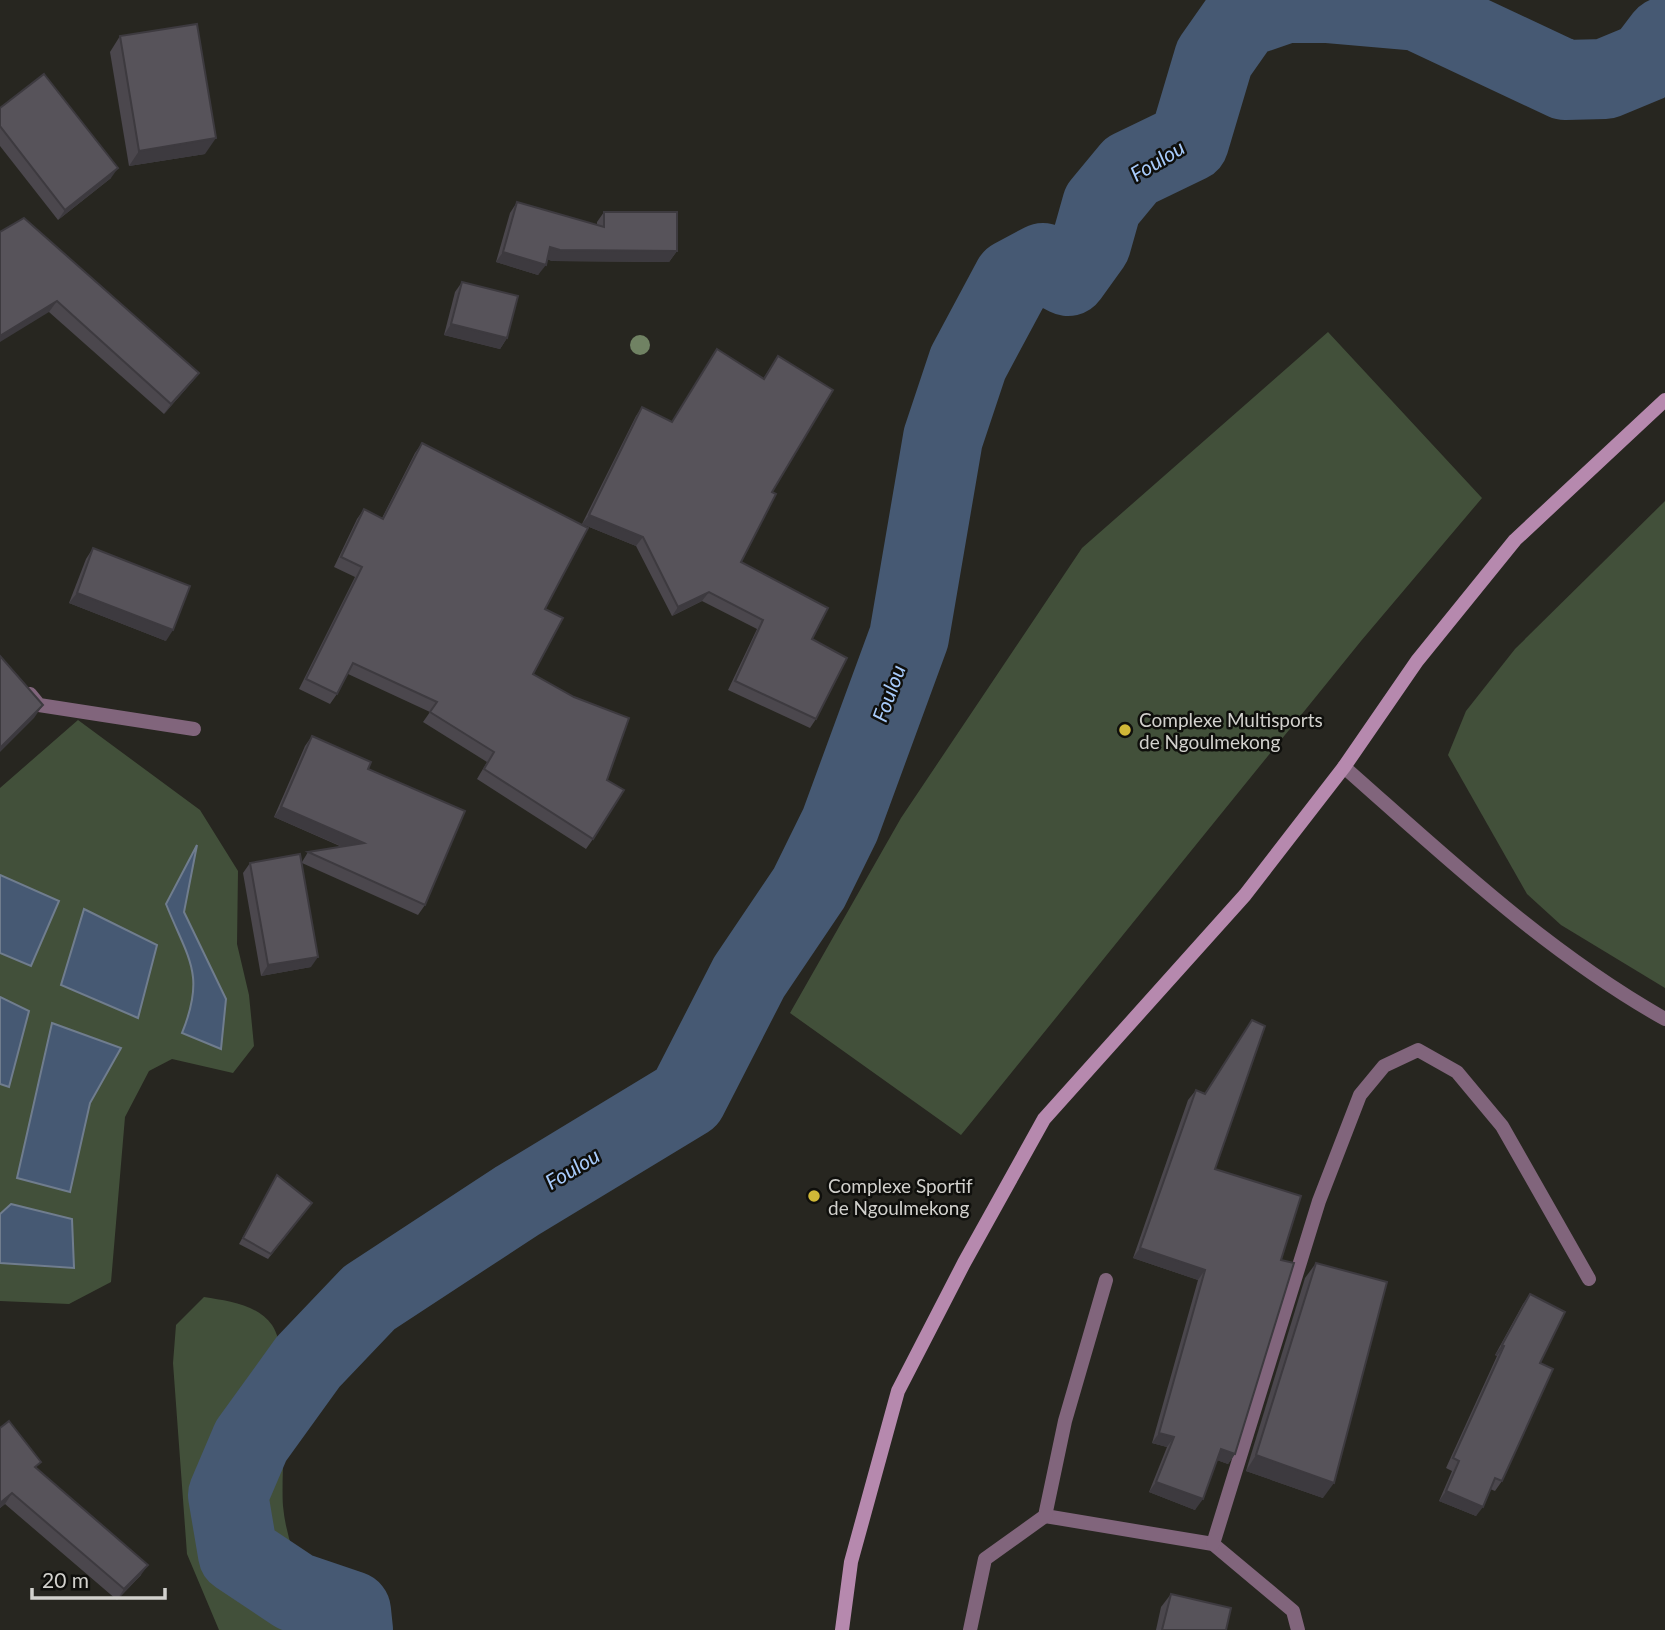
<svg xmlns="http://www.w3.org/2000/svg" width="1665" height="1630" font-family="Lato,sans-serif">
  <rect width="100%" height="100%" fill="#272620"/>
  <!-- green -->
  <g fill="#42503a">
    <path d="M1328 332 1482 498 1361 641 961 1135 790 1013 901 818 1082 548Z"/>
    <path d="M1665 501V988L1561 925 1527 894 1448 755 1466 711 1515 649Z"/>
    <path d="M78 720 200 810 238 871 237 944 249 995 254 1046 233 1073 172 1059 149 1071 125 1117 111 1282 69 1304 0 1301V788Z"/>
    <path d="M204 1297C228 1301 257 1304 272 1325 294 1358 280 1463 283 1506 287 1550 309 1591 330 1630H219L187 1554 173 1363 176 1325Z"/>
  </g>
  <!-- water -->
  <g fill="#465973" stroke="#707d8e" stroke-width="2">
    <path d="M197 845 184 912 226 999 221 1049 182 1033C206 974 188 959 166 904Z"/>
    <path d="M0 875 59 901 31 966 0 953Z"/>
    <path d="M84 909 157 945 138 1018 61 985Z"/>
    <path d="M0 997 29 1011 9 1087 0 1084Z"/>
    <path d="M52 1023 121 1048 90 1103 70 1192 17 1178Z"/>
    <path d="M11 1204 72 1219 74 1268 0 1263V1214Z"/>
  </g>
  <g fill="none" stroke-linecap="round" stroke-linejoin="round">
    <!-- river -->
    <path stroke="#465973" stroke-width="80" d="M353 1630 351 1611 295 1592 238 1554 228 1495 251 1441 308 1362 369 1298 517 1201 687 1098 749 977 809 888 840 825 909 637 943 438 968 363 1013 279 1043 263 1068 276 1091 244 1102 205 1131 170 1189 142 1214 58 1242 18 1286 3H1326L1418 11 1565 80 1605 79 1646 62 1665 37"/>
    <!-- lane -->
    <g stroke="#81657c" stroke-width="14">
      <path d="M1045 1516 1213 1544 1293 1611 1298 1630"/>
      <path d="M1213 1544 1319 1201 1360 1095 1384 1066 1418 1050 1457 1072 1502 1126 1589 1279"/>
      <path d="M970 1630 985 1559 1045 1516 1065 1421 1106 1280"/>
    </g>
    <!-- street -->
    <g stroke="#81657c" stroke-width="14">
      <path d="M30 694 39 705 194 729"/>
      <path d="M1344 767C1446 857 1546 952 1665 1019"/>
    </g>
    <!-- secondary -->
    <path stroke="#b689ae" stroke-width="14" d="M842 1630 851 1562 898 1391 964 1263 1044 1119 1245 895 1344 767 1417 661 1515 540 1665 400"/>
  </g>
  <!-- trees -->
  <circle fill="#708263" cx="640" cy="345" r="10"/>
  <!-- wall -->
  <g fill="#4b474d">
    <path d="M120 36 205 154 129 166 110 52Z"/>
    <path d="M0 108 111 178 58 220 0 146Z"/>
    <path d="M517 202 597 225V222L604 212 677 251 669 262 552 261 547 259 538 275 496 262 510 213Z"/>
    <path d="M0 232 199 373 191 383 164 414 49 312Z"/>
    <path d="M462 282 507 338 500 349 444 335 455 292Z"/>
    <path d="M717 349 763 379 778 356 772 492 741 562 812 639 816 719 810 728 728 690 757 629 702 601 672 616 636 546 582 524 636 416 642 407 672 422Z"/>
    <path d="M422 443 545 609 533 674 607 780 593 839 586 849 477 779 487 762 423 722 430 712 348 674 337 694 330 704 299 689 355 577 334 567 357 519 364 509 382 518 415 453Z"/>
    <path d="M93 548 166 641 69 603 86 559Z"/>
    <path d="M312 736 425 905 418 915 302 863 311 967 261 976 243 873 250 863 302 862 308 852 342 847 274 817 305 746Z"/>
    <path d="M1252 1020 1215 1169 1281 1260 1235 1454 1228 1464 1217 1460 1195 1510 1149 1492 1167 1447 1152 1443 1198 1280 1133 1258 1188 1100 1196 1090 1205 1093Z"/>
    <path d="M277 1175 308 1208 268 1259 239 1244Z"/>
    <path d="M1316 1263 1323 1498 1246 1471 1305 1278Z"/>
    <path d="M1530 1294 1540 1363 1502 1481 1495 1491 1490 1489 1476 1516 1439 1501 1452 1471 1446 1468 1497 1356 1495 1355 1523 1304Z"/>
    <path d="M0 1428 37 1468 141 1575 117 1600 5 1504 0 1508Z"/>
    <path d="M1171 1594 1226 1630H1156L1161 1607Z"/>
  </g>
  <!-- shaded-wall -->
  <g fill="#3d3a3f">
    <path d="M216 138 205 154 129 166 139 151Z"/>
    <path d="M118 168 111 178 58 220 65 210Z"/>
    <path d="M550 247 677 251 669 262 552 261 543 258Z"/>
    <path d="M503 252 546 265 538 275 496 262Z"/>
    <path d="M57 301 49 312 0 342V336Z"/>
    <path d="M451 324 507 338 500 349 444 335Z"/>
    <path d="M199 373 191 383 164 414 171 404Z"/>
    <path d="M589 515 643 537 636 546 582 524Z"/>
    <path d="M709 592 702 601 672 616 678 607Z"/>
    <path d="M77 593 173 630 166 641 69 603Z"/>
    <path d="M43 705 34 718 0 752V748Z"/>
    <path d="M281 807 364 843 357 853 274 817Z"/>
    <path d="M318 957 311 967 261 976 268 965Z"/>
    <path d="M1140 1248 1205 1270 1198 1280 1133 1258Z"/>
    <path d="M1502 1345 1504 1346 1497 1356 1495 1355Z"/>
    <path d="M1159 1433 1174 1437 1167 1447 1152 1443Z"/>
    <path d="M1221 1449 1235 1454 1228 1464 1214 1459Z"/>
    <path d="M1256 1455 1334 1483 1323 1498 1246 1471Z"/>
    <path d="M1156 1482 1203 1499 1195 1510 1149 1492Z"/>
    <path d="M1446 1491 1483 1507 1476 1516 1439 1501Z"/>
    <path d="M12 1493 5 1504 0 1508V1503Z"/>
    <path d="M148 1565 141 1575 117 1600 124 1589Z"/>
  </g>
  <!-- building -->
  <g fill="#57535a" stroke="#3d3a3f" stroke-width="2">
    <path d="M197 24 216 138 139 151 120 36Z"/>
    <path d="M44 74 118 168 65 210 0 126V108Z"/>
    <path d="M517 202 604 227V212H677V251L560 250 550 247 546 265 503 252Z"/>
    <path d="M24 218 199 373 171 404 57 301 0 336V232Z"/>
    <path d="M462 282 518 296 507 338 451 324Z"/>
    <path d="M717 349 764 379 778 356 833 390 772 492 776 494 741 562 828 608 812 639 847 658 816 719 735 681 763 620 709 592 678 607 643 537 589 515 642 407 672 422Z"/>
    <path d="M422 443 588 528 545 609 563 618 533 674 574 697 629 718 607 780 624 790 593 839 484 769 494 752 430 712 437 702 353 663 337 694 306 679 362 567 341 557 364 509 383 519Z"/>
    <path d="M93 548 190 586 173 630 77 593Z"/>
    <path d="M0 656 43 705 0 748Z"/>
    <path d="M312 736 371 762 368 769 465 811 425 905 308 852 364 843 281 807Z"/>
    <path d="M300 854 318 957 268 965 250 863Z"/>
    <path d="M1252 1020 1265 1026 1215 1169 1301 1196 1281 1260 1294 1263 1235 1454 1221 1449 1203 1499 1156 1482 1174 1437 1159 1433 1205 1270 1140 1248 1196 1090 1205 1094Z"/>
    <path d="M277 1175 312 1203 271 1254 243 1238Z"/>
    <path d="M1316 1263 1387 1282 1334 1483 1256 1455Z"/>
    <path d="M1530 1294 1565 1312 1540 1363 1553 1369 1502 1481 1495 1478 1483 1507 1446 1491 1459 1461 1453 1458 1504 1346 1502 1345Z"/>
    <path d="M9 1421 41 1462 35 1467 148 1565 124 1589 12 1493 0 1503V1428Z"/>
    <path d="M1171 1594 1231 1608 1226 1630H1162Z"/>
  </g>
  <!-- markers -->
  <g fill="#d0b837" stroke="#0f0f0c" stroke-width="2.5">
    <circle cx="1125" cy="730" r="7"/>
    <circle cx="814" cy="1196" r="7"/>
  </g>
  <g text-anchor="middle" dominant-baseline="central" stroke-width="5" stroke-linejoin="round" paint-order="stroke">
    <!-- poi labels -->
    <g font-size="19" fill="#d2d1cd" stroke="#0f0f0c" text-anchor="start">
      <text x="1139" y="719">Complexe Multisports<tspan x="1139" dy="22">de Ngoulmekong</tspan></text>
      <text x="828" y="1185">Complexe Sportif<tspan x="828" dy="22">de Ngoulmekong</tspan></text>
    </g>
    <!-- water labels -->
    <g font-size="21" font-style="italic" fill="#a8cbfb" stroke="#0f0f0c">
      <text transform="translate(1157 160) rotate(-31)">Foulou</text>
      <text transform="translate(888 693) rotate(-70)">Foulou</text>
      <text transform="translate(572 1168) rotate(-31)">Foulou</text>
    </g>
  </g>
  <!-- scale -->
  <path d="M32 1588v10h133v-10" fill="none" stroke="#d2d1cd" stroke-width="3.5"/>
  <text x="42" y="1588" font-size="21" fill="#d2d1cd" stroke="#0f0f0c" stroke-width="5" paint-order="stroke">20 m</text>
</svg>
